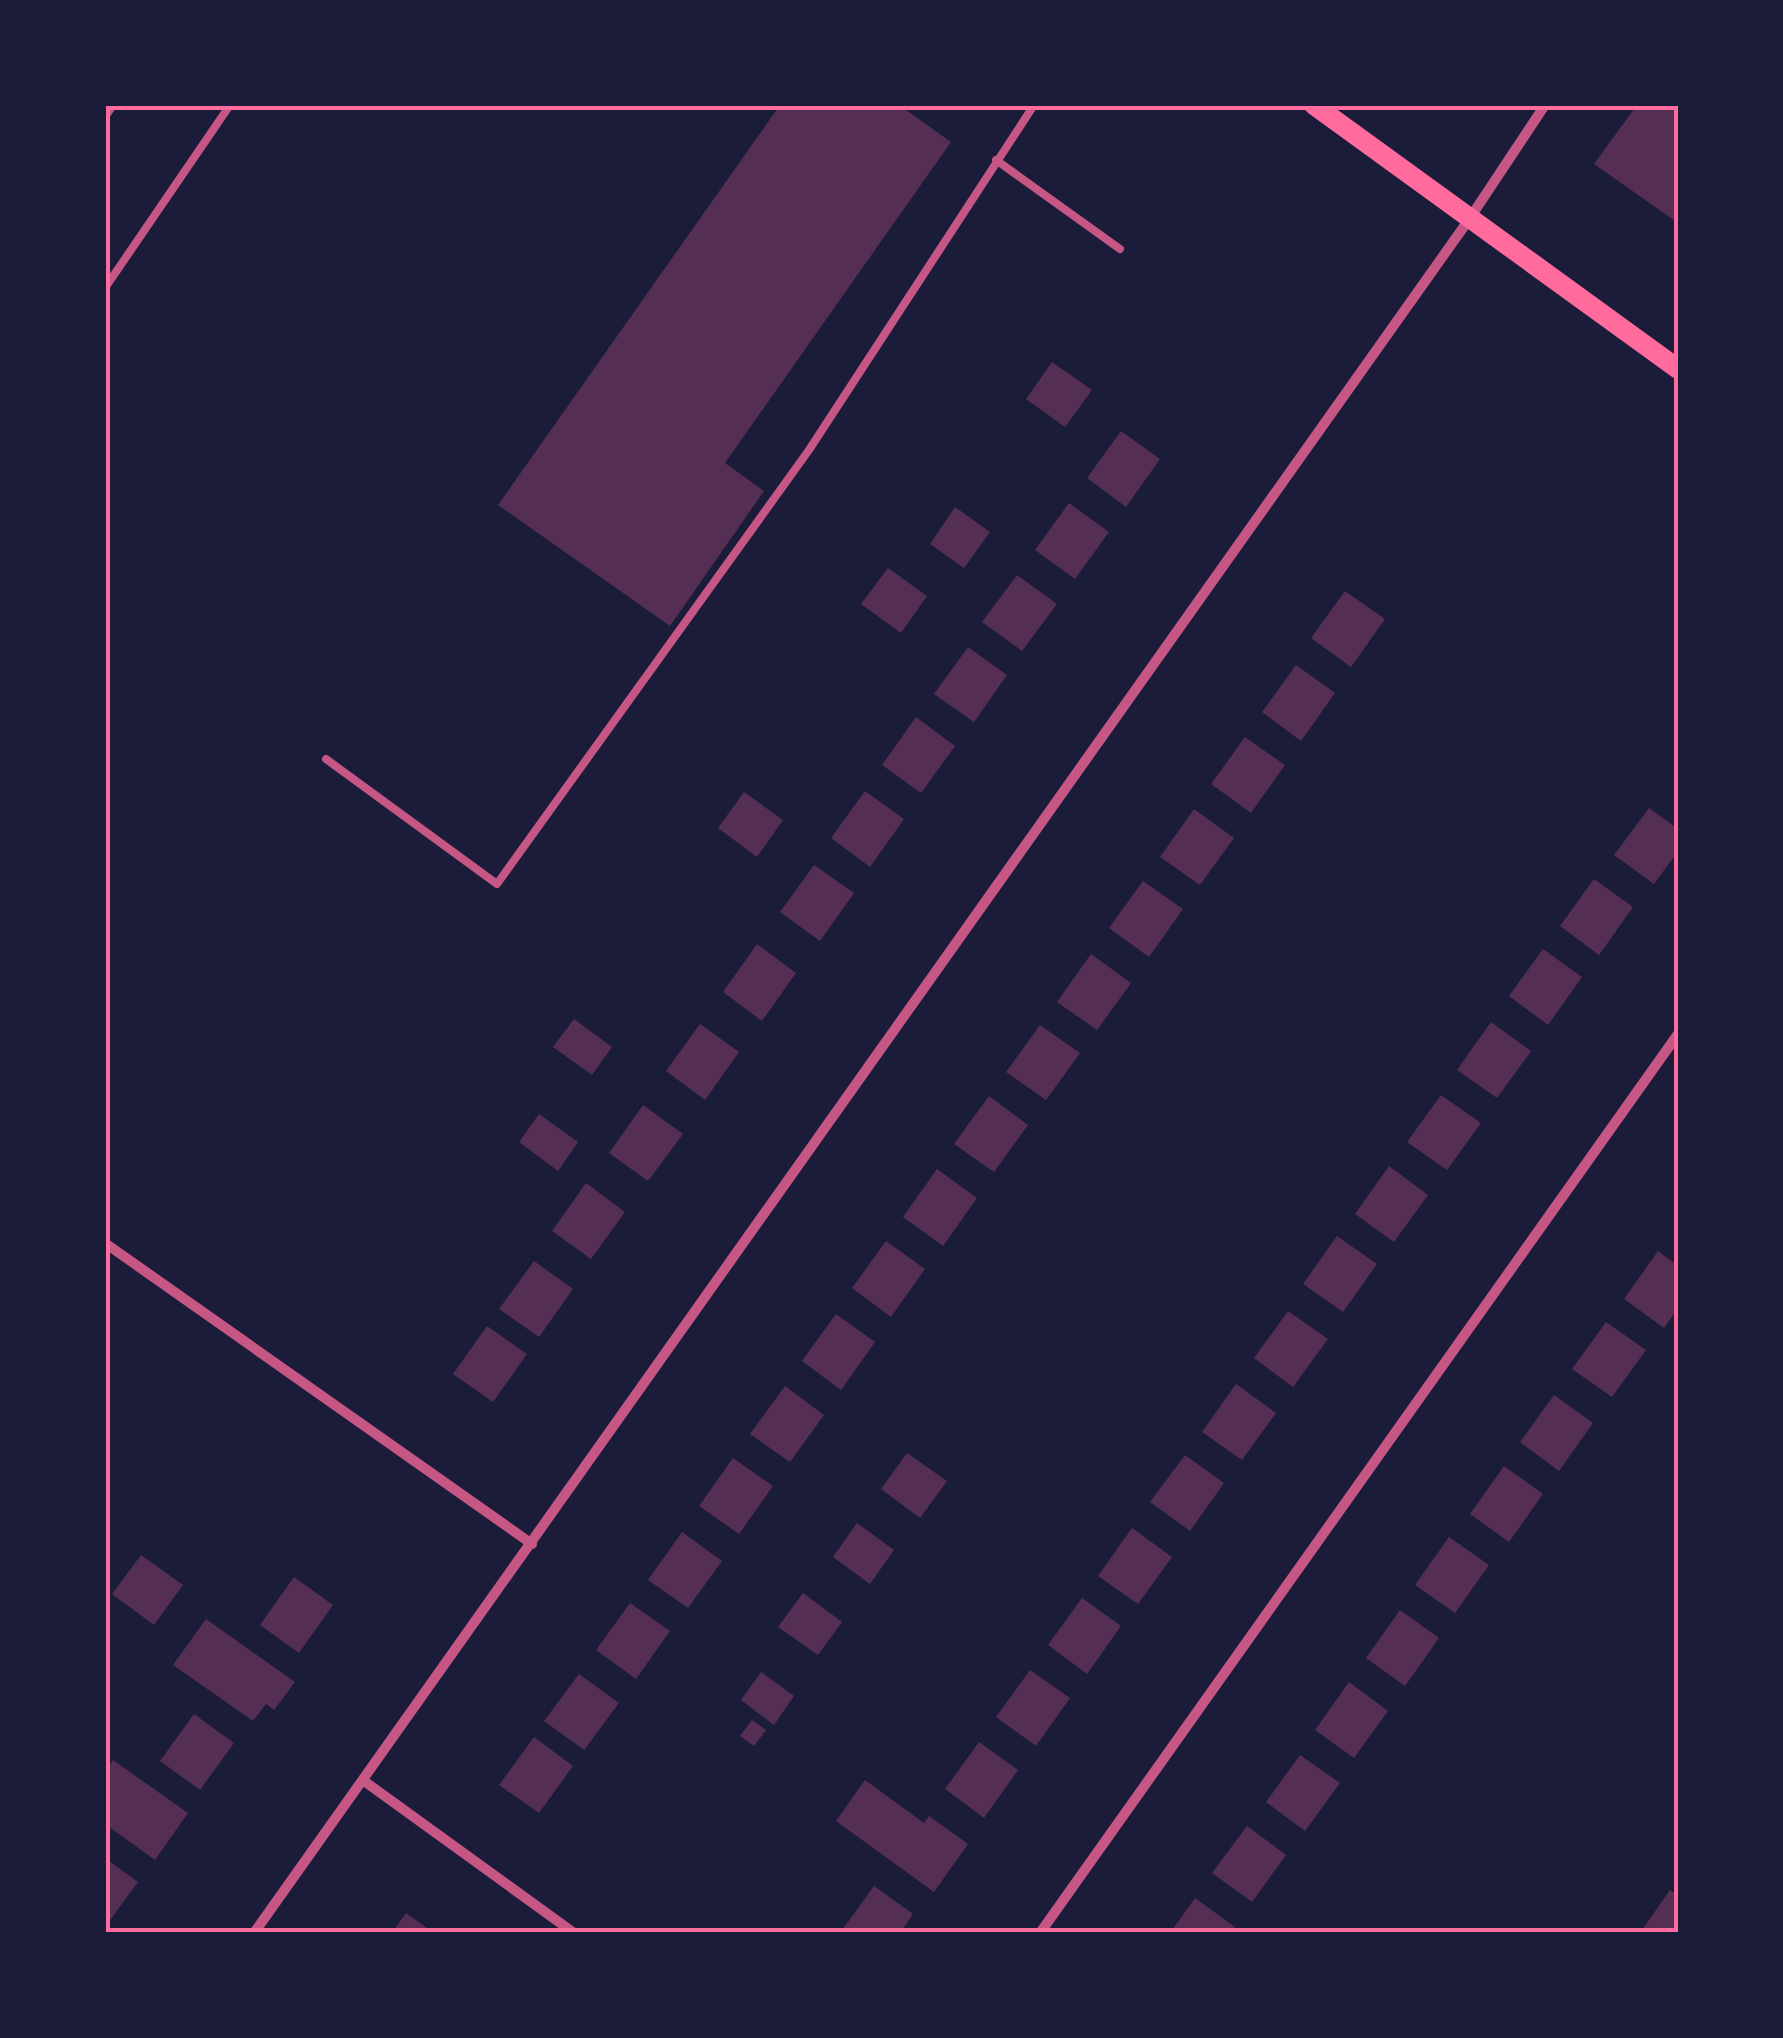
<svg xmlns="http://www.w3.org/2000/svg" width="1783" height="2038" font-family="Jost,sans-serif">
  <rect width="100%" height="100%" fill="#1b1b3a"/>
  <!-- building -->
  <g fill="#542f53">
    <path d="M780 105H899L951 142 725 463 764 491 670 626 498 505Z"/>
    <path d="M1637 105H1678V223L1594 164Z"/>
    <path d="M1052 362 1092 390 1065 427 1026 399Z"/>
    <path d="M1121 431 1160 459 1126 507 1087 478Z"/>
    <path d="M1069 503 1109 532 1075 579 1035 550Z"/>
    <path d="M955 507 990 532 964 568 930 544Z"/>
    <path d="M888 568 927 596 901 633 861 604Z"/>
    <path d="M1017 575 1057 604 1022 651 982 622Z"/>
    <path d="M1345 591 1385 619 1351 667 1311 638Z"/>
    <path d="M968 647 1007 675 974 722 934 694Z"/>
    <path d="M1296 665 1335 693 1301 741 1262 712Z"/>
    <path d="M916 717 955 746 921 793 882 765Z"/>
    <path d="M1245 737 1285 765 1251 813 1211 784Z"/>
    <path d="M865 791 904 819 870 867 831 838Z"/>
    <path d="M744 792 783 820 757 857 718 828Z"/>
    <path d="M1649 808 1678 829V851L1654 884 1614 855Z"/>
    <path d="M1194 809 1234 838 1200 885 1160 857Z"/>
    <path d="M814 865 854 893 820 941 780 912Z"/>
    <path d="M1594 879 1633 907 1599 955 1560 926Z"/>
    <path d="M1143 881 1183 909 1149 957 1109 928Z"/>
    <path d="M757 944 796 973 762 1021 723 992Z"/>
    <path d="M1543 949 1582 977 1548 1025 1509 996Z"/>
    <path d="M1091 954 1131 983 1097 1030 1057 1002Z"/>
    <path d="M574 1019 612 1047 592 1075 553 1047Z"/>
    <path d="M1491 1022 1531 1051 1497 1098 1457 1070Z"/>
    <path d="M700 1024 739 1052 705 1100 666 1071Z"/>
    <path d="M1040 1025 1080 1053 1046 1100 1006 1072Z"/>
    <path d="M1441 1095 1481 1123 1447 1170 1407 1142Z"/>
    <path d="M989 1096 1028 1125 994 1172 954 1144Z"/>
    <path d="M643 1105 683 1134 648 1181 609 1153Z"/>
    <path d="M539 1114 578 1142 558 1171 519 1142Z"/>
    <path d="M1389 1166 1428 1195 1394 1242 1355 1214Z"/>
    <path d="M937 1169 977 1198 943 1246 903 1217Z"/>
    <path d="M586 1183 625 1212 591 1259 552 1231Z"/>
    <path d="M1337 1236 1377 1264 1343 1312 1303 1284Z"/>
    <path d="M886 1241 925 1269 891 1317 852 1288Z"/>
    <path d="M1658 1251 1678 1266V1308L1664 1328 1624 1299Z"/>
    <path d="M534 1261 573 1289 539 1337 499 1309Z"/>
    <path d="M1288 1311 1328 1339 1293 1387 1254 1358Z"/>
    <path d="M836 1314 875 1342 841 1390 802 1361Z"/>
    <path d="M1606 1322 1646 1350 1612 1397 1572 1369Z"/>
    <path d="M487 1326 527 1354 493 1402 453 1374Z"/>
    <path d="M1236 1384 1276 1413 1242 1460 1202 1432Z"/>
    <path d="M785 1386 824 1415 790 1462 750 1434Z"/>
    <path d="M1554 1395 1593 1423 1559 1471 1520 1442Z"/>
    <path d="M907 1453 947 1481 920 1518 881 1489Z"/>
    <path d="M1185 1455 1224 1483 1190 1531 1150 1502Z"/>
    <path d="M733 1458 773 1486 739 1534 699 1506Z"/>
    <path d="M1504 1466 1543 1494 1509 1542 1470 1514Z"/>
    <path d="M857 1523 894 1550 870 1584 833 1557Z"/>
    <path d="M1132 1528 1172 1557 1138 1604 1098 1576Z"/>
    <path d="M682 1532 722 1561 688 1608 648 1580Z"/>
    <path d="M1449 1537 1489 1565 1455 1613 1415 1585Z"/>
    <path d="M141 1555 183 1585 154 1625 112 1594Z"/>
    <path d="M294 1577 333 1605 299 1653 260 1625Z"/>
    <path d="M803 1593 842 1622 818 1655 778 1627Z"/>
    <path d="M1082 1598 1121 1626 1087 1674 1048 1645Z"/>
    <path d="M630 1603 670 1631 636 1679 596 1650Z"/>
    <path d="M1400 1610 1439 1638 1405 1686 1366 1658Z"/>
    <path d="M206 1619 295 1682 274 1710 266 1704 253 1721 173 1665Z"/>
    <path d="M1030 1670 1070 1698 1036 1746 996 1717Z"/>
    <path d="M761 1672 794 1696 774 1725 741 1700Z"/>
    <path d="M579 1674 619 1703 584 1750 544 1721Z"/>
    <path d="M1349 1682 1388 1711 1354 1758 1315 1730Z"/>
    <path d="M194 1714 234 1743 200 1790 160 1761Z"/>
    <path d="M752 1720 766 1730 754 1746 740 1736Z"/>
    <path d="M534 1737 573 1766 539 1813 499 1785Z"/>
    <path d="M979 1742 1018 1770 984 1818 945 1789Z"/>
    <path d="M1300 1755 1340 1783 1305 1831 1266 1802Z"/>
    <path d="M113 1760 188 1813 155 1860 105 1824V1772Z"/>
    <path d="M865 1780 924 1823 929 1816 968 1844 934 1892 836 1821Z"/>
    <path d="M1247 1826 1286 1855 1252 1902 1212 1873Z"/>
    <path d="M105 1858 138 1882 105 1927Z"/>
    <path d="M874 1886 913 1914 900 1933H840Z"/>
    <path d="M1670 1890 1678 1895V1933H1640Z"/>
    <path d="M1195 1898 1235 1927 1230 1933H1170Z"/>
    <path d="M406 1913 434 1933H392Z"/>
  </g>
  <g fill="none" stroke-linecap="round" stroke-linejoin="round">
    <!-- service -->
    <g stroke="#c65784" stroke-width="8">
      <path d="M105 117 113 105"/>
      <path d="M996 160 1120 249"/>
      <path d="M105 288 230 105"/>
      <path d="M326 759 497 884 809 450 1034 105"/>
    </g>
    <!-- minor -->
    <g stroke="#c65784" stroke-width="10">
      <path d="M105 1243 532 1544"/>
      <path d="M364 1781 574 1933"/>
      <path d="M254 1933 1470 218 1545 105"/>
      <path d="M1040 1933 1678 1034"/>
    </g>
    <!-- secondary -->
    <path stroke="#ff6b9d" stroke-width="20" d="M1314 105 1678 369"/>
  </g>
  <!-- border -->
  <rect width="1783" height="2038" fill="none" stroke="#1b1b3a" stroke-width="215"/>
  <rect x="108" y="108" width="1568" height="1822" fill="none" stroke="#ff6b9d" stroke-width="4"/>
</svg>
